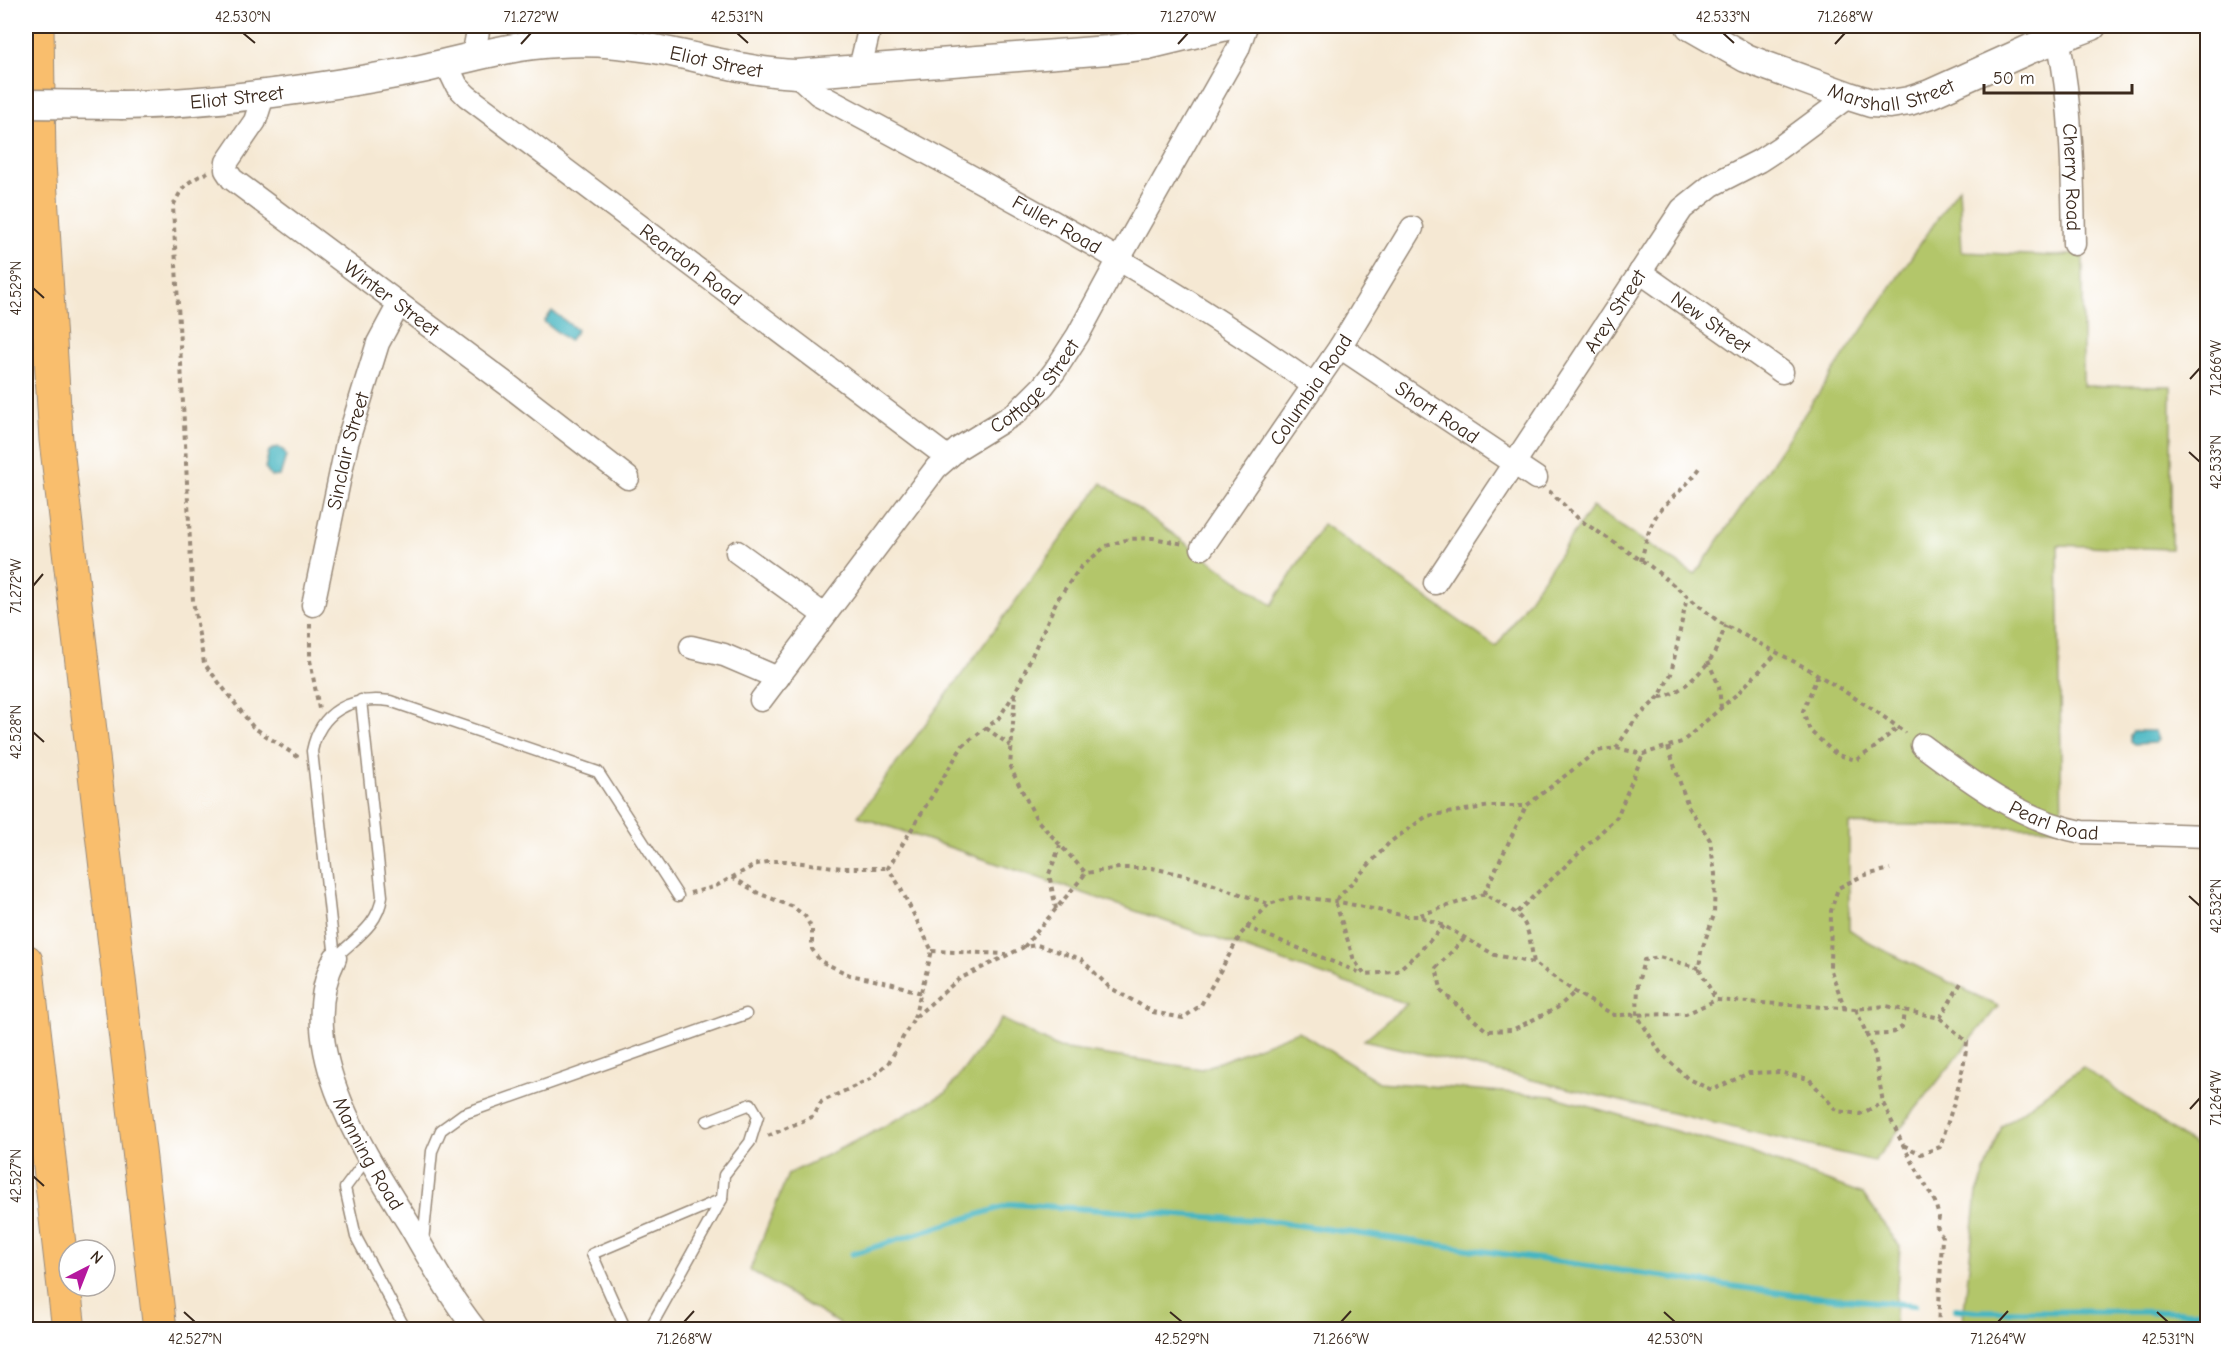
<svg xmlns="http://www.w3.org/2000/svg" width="2233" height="1355" font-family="'Comic Neue',sans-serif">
  <rect width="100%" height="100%" fill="#fff"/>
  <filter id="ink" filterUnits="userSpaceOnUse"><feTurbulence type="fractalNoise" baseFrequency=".0167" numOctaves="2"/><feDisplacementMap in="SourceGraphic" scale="12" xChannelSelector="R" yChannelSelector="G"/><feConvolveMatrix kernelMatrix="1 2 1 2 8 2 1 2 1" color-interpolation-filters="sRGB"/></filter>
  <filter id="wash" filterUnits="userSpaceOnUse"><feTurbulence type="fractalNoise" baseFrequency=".008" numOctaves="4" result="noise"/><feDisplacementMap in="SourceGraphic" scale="24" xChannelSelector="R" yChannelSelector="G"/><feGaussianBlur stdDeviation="1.35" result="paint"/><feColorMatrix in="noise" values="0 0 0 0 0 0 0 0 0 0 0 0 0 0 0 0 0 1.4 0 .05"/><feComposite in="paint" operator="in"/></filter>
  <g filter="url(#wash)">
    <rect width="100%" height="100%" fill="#f5e8d3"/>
    <!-- green -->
    <g fill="#b3c66a" stroke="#777844" stroke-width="1.5">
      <path d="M1959 187 1962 252 2053 256 2083 254V386H2171V549L2058 545 2062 828 1849 824V929L1873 945 1998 1006 1874 1161 1364 1040 1407 1004 858 816 1102 483 1272 605 1323 524 1496 647 1592 507 1695 575Z"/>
      <path d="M1002 1019 1059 1048 1202 1069 1298 1031 1379 1082 1552 1096 1749 1152 1863 1194 1900 1247 1894 1329 849 1330 750 1270 788 1174 866 1136 946 1093Z"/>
      <path d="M2083 1067 2198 1148 2207 1158V1329H1962L1977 1193 2002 1126Z"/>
    </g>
    <!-- water -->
    <g fill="#47b6c1" stroke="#417070" stroke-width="1.5">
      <path d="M552 311 577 330 569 341 544 322Z"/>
      <path d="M278 447 284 451 286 456 280 476 271 477 265 468 269 451Z"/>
      <path d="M2133 731H2155L2158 740 2155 743 2134 744 2130 741V735Z"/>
    </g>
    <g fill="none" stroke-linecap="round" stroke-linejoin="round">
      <!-- stream -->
      <g stroke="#47b6c1" stroke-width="6">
        <path d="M852 1254 1012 1204 1269 1221 1796 1295 1915 1305"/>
        <path d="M1955 1309 1976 1311 2208 1312"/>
      </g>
    </g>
  </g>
  <g filter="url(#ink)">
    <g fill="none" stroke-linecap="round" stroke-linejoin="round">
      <defs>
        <g id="service">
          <path d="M335 958 312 751C320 711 351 696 390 701L598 772 678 896"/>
          <path d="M335 958C354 939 379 925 382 896L361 700"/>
          <path d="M707 1121 751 1104 758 1116 750 1142 724 1175 722 1199"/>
          <path d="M368 1157 345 1188 356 1237 406 1330"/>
          <path d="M423 1242 432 1151 441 1130 463 1114 746 1014"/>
          <path d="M626 1330 592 1254 722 1199 649 1330"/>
        </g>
        <g id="minor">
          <path id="s1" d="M2058 38C2072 106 2073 175 2074 244"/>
          <path d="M473 56 479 26"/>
          <path id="s2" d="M446 63 457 86 467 96 947 457"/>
          <path d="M860 68 870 26"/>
          <path id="s3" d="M796 74 818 94C987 185 1157 273 1313 385"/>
          <path id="s4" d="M264 93 255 121 227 162 226 170 232 179 508 385 628 478"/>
          <path id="s5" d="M1640 272 1782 372"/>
          <path id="s6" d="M1340 347 1536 478"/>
          <path id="s7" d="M1202 548 1340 347 1412 228"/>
          <path d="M737 552 824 615"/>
          <path id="s8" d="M1435 583 1682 209 1712 185 1759 161 1779 148 1849 96"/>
          <path id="s9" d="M313 605 347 443 378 343 399 304"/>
          <path d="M691 647 724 655 778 678"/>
          <path id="s10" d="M761 700 936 468 959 448 1016 413 1043 386 1054 372 1078 335 1119 259 1238 49 1246 26"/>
          <path id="s11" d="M1922 745C1971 782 2021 820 2082 832L2208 836"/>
          <path id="s12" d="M335 958C291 1045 365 1154 410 1226 431 1262 450 1297 476 1330"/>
        </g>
        <g id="tertiary">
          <path id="s13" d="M1690 26 1746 58 1764 65 1849 96 1871 103 1890 104 1909 101 1930 94 2030 49 2092 26"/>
          <path id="s14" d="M123 105C218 103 314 89 407 72 457 62 507 45 558 43 588 41 619 43 649 48 698 56 745 72 796 74L1108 50 1148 45 1227 26"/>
        </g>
        <g id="motorway">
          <path d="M37 26 39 162 56 440 160 1330"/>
          <path d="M26 961 69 1330"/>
        </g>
      </defs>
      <!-- service casing -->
      <use href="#service" stroke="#988978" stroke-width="13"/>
      <!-- minor casing -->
      <use href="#minor" stroke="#988978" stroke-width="25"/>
      <!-- tertiary casing -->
      <use href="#tertiary" stroke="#988978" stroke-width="31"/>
      <!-- motorway casing -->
      <use href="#motorway" stroke="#988978" stroke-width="35"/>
      <!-- path -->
      <g stroke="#988978" stroke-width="4" stroke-dasharray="4.5 4.5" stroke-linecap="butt">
        <path d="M208 172C186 183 184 184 173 206L193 601 204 663 253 727 298 757"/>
        <path d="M1549 491 1580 520 1650 566 1719 622 1812 671 1877 712 1906 733"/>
        <path d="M1641 561C1646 542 1649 522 1663 507 1677 493 1691 482 1702 465"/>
        <path d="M310 624V660L319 709"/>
        <path d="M1708 661 1719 686 1721 708"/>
        <path d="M1818 675 1803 711 1810 731 1837 755 1856 760 1874 748 1898 727"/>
        <path d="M1015 694 1010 767 1037 820 1086 873"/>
        <path d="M1660 697C1679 695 1701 673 1712 657 1718 647 1721 636 1726 626"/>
        <path d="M986 728 1011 746"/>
        <path d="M1668 747 1688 806 1710 840 1715 874 1714 915 1701 952 1699 968 1716 1000"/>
        <path d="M1616 748 1635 720 1659 697 1671 674 1687 597"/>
        <path d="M732 877 758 893 793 907 805 916 812 929V949L820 961 850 975 893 984 921 993"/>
        <path d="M690 893 714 887 757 864 773 861H786L842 868H888"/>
        <path d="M1484 894 1526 806"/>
        <path d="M1056 909 1049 874 1060 846"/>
        <path d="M1517 912 1617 817 1643 754"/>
        <path d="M1420 915 1484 894C1526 918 1526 915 1534 963"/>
        <path d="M1444 926 1419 952 1396 972 1364 974 1354 960 1335 901 1390 842 1427 816 1491 806H1526L1597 751 1616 748 1643 754 1682 742 1738 693 1777 653"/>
        <path d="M1246 927 1363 974"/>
        <path d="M1464 939 1436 968 1442 992 1487 1031 1512 1030 1557 1008 1575 992"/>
        <path d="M1024 947 1086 873 1119 868H1152L1188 876 1269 904 1294 897 1335 901 1406 916H1419L1444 926 1495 955 1534 963 1575 992 1614 1015 1686 1014 1716 1000 1856 1009 1886 1006 1940 1018 1967 1042C1963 1078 1951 1112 1940 1147L1921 1154 1903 1145"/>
        <path d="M932 951 1006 954"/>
        <path d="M1699 968 1659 957 1644 960 1638 983 1637 1015 1660 1052 1688 1079 1712 1090 1749 1073 1779 1072 1809 1079 1837 1111 1860 1114 1883 1103"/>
        <path d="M1845 1009 1830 968 1831 911 1838 888 1862 876 1890 869"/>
        <path d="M1856 1009 1875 1055 1883 1103 1903 1145 1935 1202 1939 1217 1937 1226 1942 1237 1938 1330"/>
        <path d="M914 1018 932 951 899 885 888 868 963 745 998 719 1015 693 1057 600 1080 568 1106 546 1129 539 1153 538 1184 544"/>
        <path d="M1940 1018 1961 983"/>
        <path d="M1865 1035 1890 1034 1902 1027 1904 1011"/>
        <path d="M768 1136 814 1116 821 1102 870 1079 889 1062 914 1018 959 979 1024 947 1037 945 1081 959 1109 987 1153 1012 1183 1018 1201 1005 1241 934 1268 905"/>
      </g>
      <!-- service -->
      <use href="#service" stroke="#fff" stroke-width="10"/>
      <!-- minor -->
      <use href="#minor" stroke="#fff" stroke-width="22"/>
      <!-- tertiary -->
      <use href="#tertiary" stroke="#fff" stroke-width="28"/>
      <!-- motorway -->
      <use href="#motorway" stroke="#f9be6d" stroke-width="33"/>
      <defs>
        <path id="tertiary-bridge" d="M26 104 123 105"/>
      </defs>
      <!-- tertiary-bridge casing -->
      <use href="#tertiary-bridge" stroke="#988978" stroke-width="31" stroke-linecap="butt"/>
      <!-- tertiary-bridge -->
      <use href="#tertiary-bridge" stroke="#fff" stroke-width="28"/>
    </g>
  </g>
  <!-- ticks -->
  <path fill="none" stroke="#3b2a1e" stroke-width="2" d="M243 33 255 43M737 33 748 43M1723 33 1734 43M521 44 531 33M1178 44 1188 33M1835 44 1845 33M33 288 44 298M2190 379 2200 368M2189 452 2200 462M33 586 43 574M33 732 44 742M2189 896 2200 906M2190 1109 2200 1098M33 1176 44 1186M184 1312 195 1322M1170 1312 1182 1322M1664 1312 1675 1322M2157 1312 2168 1322M684 1322 694 1311M1341 1322 1351 1311M1998 1322 2008 1311"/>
  <g text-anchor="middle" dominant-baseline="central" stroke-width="6" stroke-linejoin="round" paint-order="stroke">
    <!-- street labels -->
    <g font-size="20" fill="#3b2a1e" stroke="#fff">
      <text stroke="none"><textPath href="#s14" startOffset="600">Eliot Street</textPath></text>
      <text stroke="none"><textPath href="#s13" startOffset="218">Marshall Street</textPath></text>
      <text stroke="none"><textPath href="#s14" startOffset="114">Eliot Street</textPath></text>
      <text stroke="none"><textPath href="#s1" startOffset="140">Cherry Road</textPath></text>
      <text stroke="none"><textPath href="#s3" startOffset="302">Fuller Road</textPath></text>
      <text stroke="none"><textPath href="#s2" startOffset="320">Reardon Road</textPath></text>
      <text stroke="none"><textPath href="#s4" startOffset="297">Winter Street</textPath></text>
      <text stroke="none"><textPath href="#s8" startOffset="326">Arey Street</textPath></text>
      <text stroke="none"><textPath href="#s5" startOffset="87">New Street</textPath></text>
      <text stroke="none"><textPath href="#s10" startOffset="420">Cottage Street</textPath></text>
      <text stroke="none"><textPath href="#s7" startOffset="192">Columbia Road</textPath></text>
      <text stroke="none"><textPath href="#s6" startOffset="117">Short Road</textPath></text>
      <text stroke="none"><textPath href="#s9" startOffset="158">Sinclair Street</textPath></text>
      <text stroke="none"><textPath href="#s11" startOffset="154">Pearl Road</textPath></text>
      <text stroke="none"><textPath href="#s12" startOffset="207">Manning Road</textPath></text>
    </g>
  </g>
  <!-- margin -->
  <rect width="2233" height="1355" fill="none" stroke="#fff" stroke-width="66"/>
  <!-- north arrow -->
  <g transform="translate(87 1268) rotate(42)"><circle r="28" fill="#ffffff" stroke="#b1aaa5" stroke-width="1.5"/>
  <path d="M0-4.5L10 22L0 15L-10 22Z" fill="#b5179e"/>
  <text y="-9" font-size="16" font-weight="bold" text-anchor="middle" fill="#3b2a1e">N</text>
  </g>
  <!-- scale -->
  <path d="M1984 84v9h148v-9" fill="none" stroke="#3b2a1e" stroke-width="3"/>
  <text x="1993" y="84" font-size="18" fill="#3b2a1e" stroke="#ffffff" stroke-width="4.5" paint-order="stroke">50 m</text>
  <rect x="33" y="33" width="2167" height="1289" fill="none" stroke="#3b2a1e" stroke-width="2"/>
  <g font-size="15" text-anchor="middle" fill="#3b2a1e">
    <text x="243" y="22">42.530°N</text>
    <text x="531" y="22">71.272°W</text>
    <text x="737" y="22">42.531°N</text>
    <text x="1188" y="22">71.270°W</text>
    <text x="1723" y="22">42.533°N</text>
    <text x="1845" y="22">71.268°W</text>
    <text transform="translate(16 288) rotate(-90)" y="5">42.529°N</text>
    <text transform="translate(2216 368) rotate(-90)" y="5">71.266°W</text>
    <text transform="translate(2216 462) rotate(-90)" y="5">42.533°N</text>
    <text transform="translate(16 586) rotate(-90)" y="5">71.272°W</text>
    <text transform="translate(16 732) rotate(-90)" y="5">42.528°N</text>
    <text transform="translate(2216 906) rotate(-90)" y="5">42.532°N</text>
    <text transform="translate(2216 1098) rotate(-90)" y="5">71.264°W</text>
    <text transform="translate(16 1176) rotate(-90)" y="5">42.527°N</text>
    <text x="195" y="1344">42.527°N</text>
    <text x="684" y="1344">71.268°W</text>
    <text x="1182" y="1344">42.529°N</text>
    <text x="1341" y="1344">71.266°W</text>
    <text x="1675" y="1344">42.530°N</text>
    <text x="1998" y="1344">71.264°W</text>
    <text x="2168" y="1344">42.531°N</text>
  </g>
</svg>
